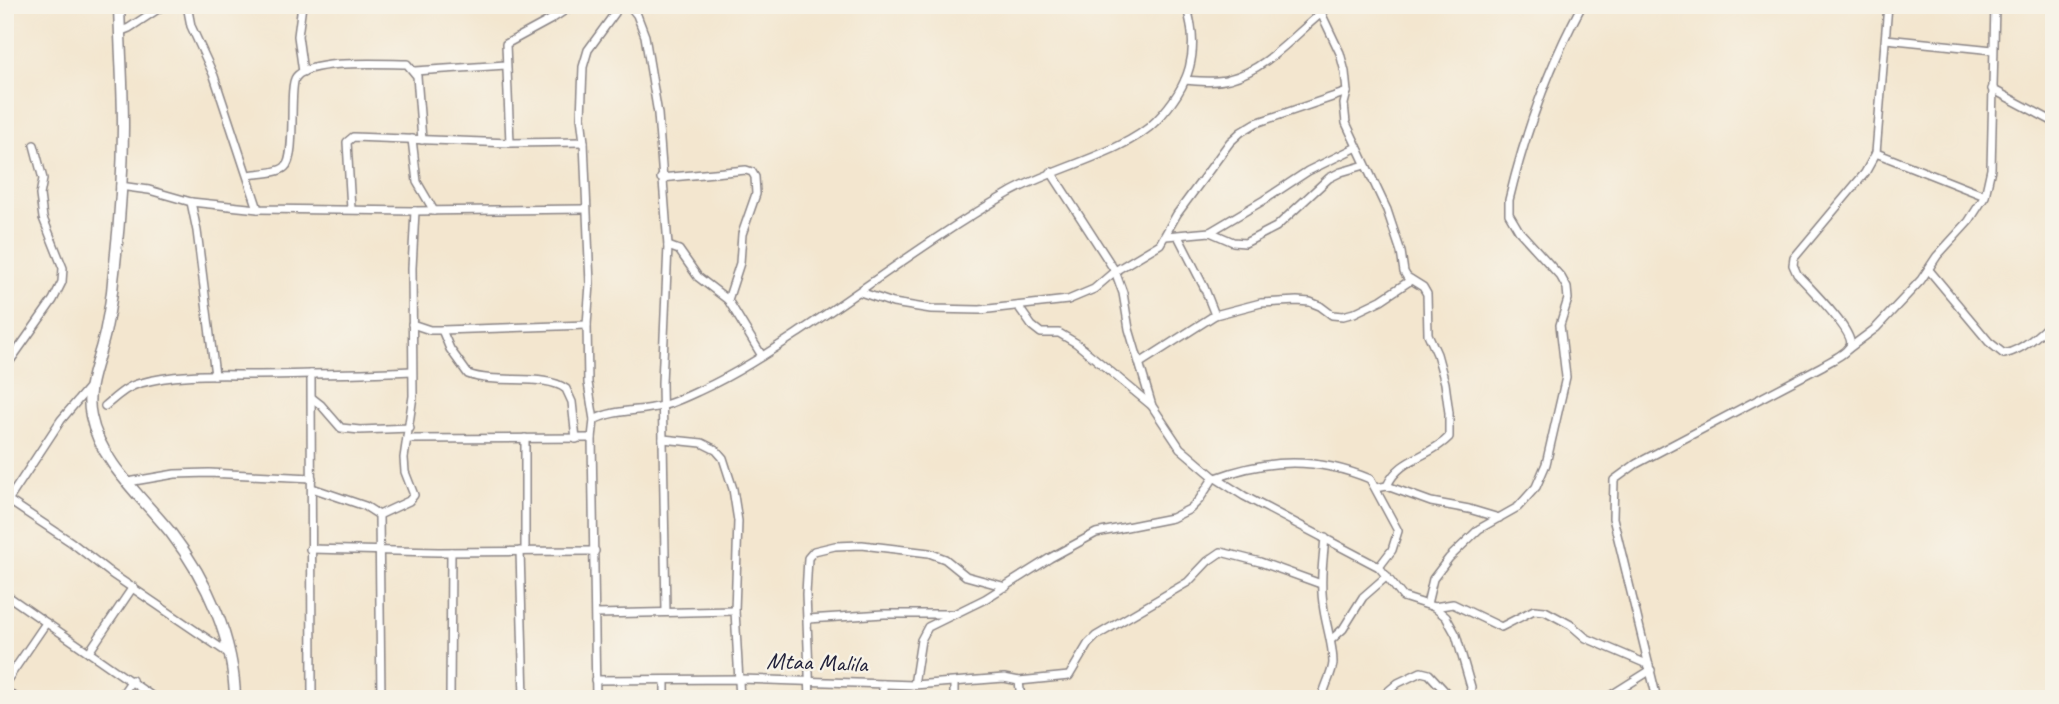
<svg xmlns="http://www.w3.org/2000/svg" width="2059" height="704" font-family="Caveat,sans-serif">
  <rect width="100%" height="100%" fill="#f7f3e8"/>
  <filter id="ink" filterUnits="userSpaceOnUse"><feTurbulence type="fractalNoise" baseFrequency=".0143" numOctaves="2"/><feDisplacementMap in="SourceGraphic" scale="14" xChannelSelector="R" yChannelSelector="G"/><feConvolveMatrix kernelMatrix="1 2 1 2 8 2 1 2 1" color-interpolation-filters="sRGB"/></filter>
  <filter id="wash" filterUnits="userSpaceOnUse"><feTurbulence type="fractalNoise" baseFrequency=".00686" numOctaves="4" result="noise"/><feDisplacementMap in="SourceGraphic" scale="28" xChannelSelector="R" yChannelSelector="G"/><feGaussianBlur stdDeviation="1.57" result="paint"/><feColorMatrix in="noise" values="0 0 0 0 0 0 0 0 0 0 0 0 0 0 0 0 0 1.4 0 .05"/><feComposite in="paint" operator="in"/></filter>
  <g filter="url(#wash)">
    <rect width="100%" height="100%" fill="#f3e6cf"/>
  </g>
  <g filter="url(#ink)">
    <g fill="none" stroke-linecap="round" stroke-linejoin="round">
      <defs>
        <g id="street">
          <path d="M187 5 191 26 214 76 258 209"/>
          <path d="M302 5 298 36 303 72"/>
          <path d="M629 5 637 15 645 36 658 114 668 246 662 383 666 612"/>
          <path d="M1321 13 1340 53 1345 72 1347 92 1344 104 1346 123 1387 210 1401 252 1404 272 1407 277 1423 287 1427 294 1428 334 1437 354 1445 383 1449 413V437C1429 458 1400 457 1387 486"/>
          <path d="M119 32 129 28 164 5"/>
          <path d="M1886 39 1993 50"/>
          <path d="M415 71 506 65"/>
          <path d="M1185 80C1199 81 1215 83 1229 79 1271 68 1298 29 1332 5"/>
          <path d="M1992 89 2054 122"/>
          <path d="M412 139 417 182 434 211"/>
          <path d="M510 143 506 44 550 20 573 5"/>
          <path d="M1876 153 1985 196"/>
          <path d="M1051 172 1115 271 1123 293 1129 329 1152 406 1180 448 1214 477 1244 496 1379 567 1403 597 1434 607 1446 617 1456 635 1471 687 1469 699"/>
          <path d="M248 175C257 173 277 174 285 167 297 157 288 86 296 77 311 59 384 64 407 64L417 76 422 140"/>
          <path d="M661 178 746 170 752 172 755 177 756 194 742 234 740 263 728 300 762 356"/>
          <path d="M120 186 149 190 191 202 258 209 415 211 586 209"/>
          <path d="M191 202 197 231 215 375"/>
          <path d="M351 209 347 142 353 137 510 143 584 142"/>
          <path d="M1210 232 1264 200 1308 171 1357 147"/>
          <path d="M1166 236 1210 232 1233 242 1245 243 1276 227 1329 178 1341 172 1365 165"/>
          <path d="M1178 236 1204 287 1215 315"/>
          <path d="M668 246 679 250 698 277 728 300"/>
          <path d="M1929 270 1989 342 2004 354C2023 350 2040 334 2054 320"/>
          <path d="M860 292 893 303 931 309 980 310 1068 300 1094 289 1115 271 1160 244 1177 214 1230 142 1241 132 1256 123 1347 92"/>
          <path d="M1018 306 1032 326 1041 333H1059L1076 343 1151 405"/>
          <path d="M412 324 430 330H442L587 325"/>
          <path d="M442 330 450 349 468 374C496 385 546 373 566 389L572 402 576 439"/>
          <path d="M1848 349 1876 328 1921 280 1937 256 1969 221 1985 196 1991 169 1995 5"/>
          <path d="M1140 363 1215 315 1261 303 1297 301 1310 302 1320 306 1332 315 1343 316 1354 313 1381 300 1411 280"/>
          <path d="M5 368 53 300 62 282 63 268 43 218 40 195 43 179 34 145"/>
          <path d="M311 374 312 699"/>
          <path d="M312 398 321 405 341 428 360 430 410 428"/>
          <path d="M105 406C116 397 127 386 141 383 175 373 217 375 252 375 306 374 359 374 412 371"/>
          <path d="M594 420 588 383 587 325 590 284 584 142 581 117 583 67 588 50 615 13 617 5"/>
          <path d="M525 438V551"/>
          <path d="M407 439 592 438"/>
          <path d="M663 439 702 443 716 450 723 458 733 489 738 521 735 611 740 699"/>
          <path d="M1216 478C1268 458 1318 457 1370 479L1398 531 1392 550 1379 567"/>
          <path d="M128 482 175 474 209 473 312 478"/>
          <path d="M312 488 365 506 379 515 381 699"/>
          <path d="M1376 488 1387 486 1431 502 1469 509 1499 518"/>
          <path d="M5 498 71 542 112 574 228 653"/>
          <path d="M5 505 61 420 90 386"/>
          <path d="M379 515 409 501 414 495 405 472 404 458 413 396 412 268 415 211"/>
          <path d="M310 549 438 552 595 551"/>
          <path d="M520 551 524 699"/>
          <path d="M5 594 156 699"/>
          <path d="M1427 604 1433 579 1449 558 1479 529 1518 507 1536 487 1546 464 1566 377 1560 325 1568 299 1567 288 1561 277 1519 231 1509 214V200C1525 133 1549 66 1582 5"/>
          <path d="M1434 607 1453 604 1501 627 1534 610 1545 611 1571 625 1586 638 1649 665"/>
          <path d="M596 614 735 611"/>
          <path d="M808 619 884 614H950"/>
          <path d="M1331 640 1343 629 1363 597 1387 576"/>
          <path d="M89 652 133 587"/>
          <path d="M595 680 741 679 914 685 1004 678 1019 681 1021 699"/>
          <path d="M665 681V699"/>
          <path d="M1019 681 1069 676 1088 644 1096 636 1188 582 1208 561 1221 552 1260 562 1321 584"/>
          <path d="M5 683 46 623"/>
          <path d="M914 685 921 640 928 627 985 599 1050 558 1096 533 1172 518 1190 509 1199 500 1214 477"/>
          <path d="M5 690 18 699"/>
          <path d="M119 699 132 680"/>
          <path d="M450 699 451 552"/>
          <path d="M596 699 592 438 594 420C614 409 640 412 661 406 674 403 688 396 701 390 736 374 769 352 801 331 870 285 937 234 1009 193 1050 169 1125 153 1156 121 1190 86 1201 52 1186 5"/>
          <path d="M810 699 806 594 808 558 814 551 835 546 862 545 929 553 945 559 966 576 1006 587"/>
          <path d="M883 699V684"/>
          <path d="M954 699V683"/>
          <path d="M1322 699C1324 686 1332 675 1333 663 1333 642 1325 624 1323 603 1320 582 1323 559 1325 538"/>
          <path d="M1379 699 1398 683 1421 672 1429 674 1452 699"/>
          <path d="M1605 699 1651 670"/>
          <path d="M1657 699 1613 518 1614 480 1636 464 1822 366C1830 361 1846 354 1850 346 1856 333 1807 285 1797 274L1793 265 1794 258 1865 173 1876 153 1888 5"/>
        </g>
        <path id="secondary" d="M119 5C120 46 123 87 123 127 123 178 119 231 113 281 112 296 109 313 106 328 101 357 84 386 91 416 100 462 143 498 171 533 207 580 234 639 235 699"/>
      </defs>
      <!-- street casing -->
      <use href="#street" stroke="#8a8485" stroke-width="10"/>
      <!-- secondary casing -->
      <use href="#secondary" stroke="#8a8485" stroke-width="13"/>
      <!-- street -->
      <use href="#street" stroke="#fff" stroke-width="7"/>
      <!-- secondary -->
      <use href="#secondary" stroke="#fff" stroke-width="10"/>
    </g>
  </g>
  <g text-anchor="middle" dominant-baseline="central" stroke-width="5" stroke-linejoin="round" paint-order="stroke">
    <!-- street labels -->
    <g font-size="24" fill="#22223b" stroke="#f7f3e8">
      <text transform="translate(817 662) rotate(2)">Mtaa Malila</text>
    </g>
  </g>
  <!-- margin -->
  <rect width="2059" height="704" fill="none" stroke="#f7f3e8" stroke-width="28"/>
</svg>
